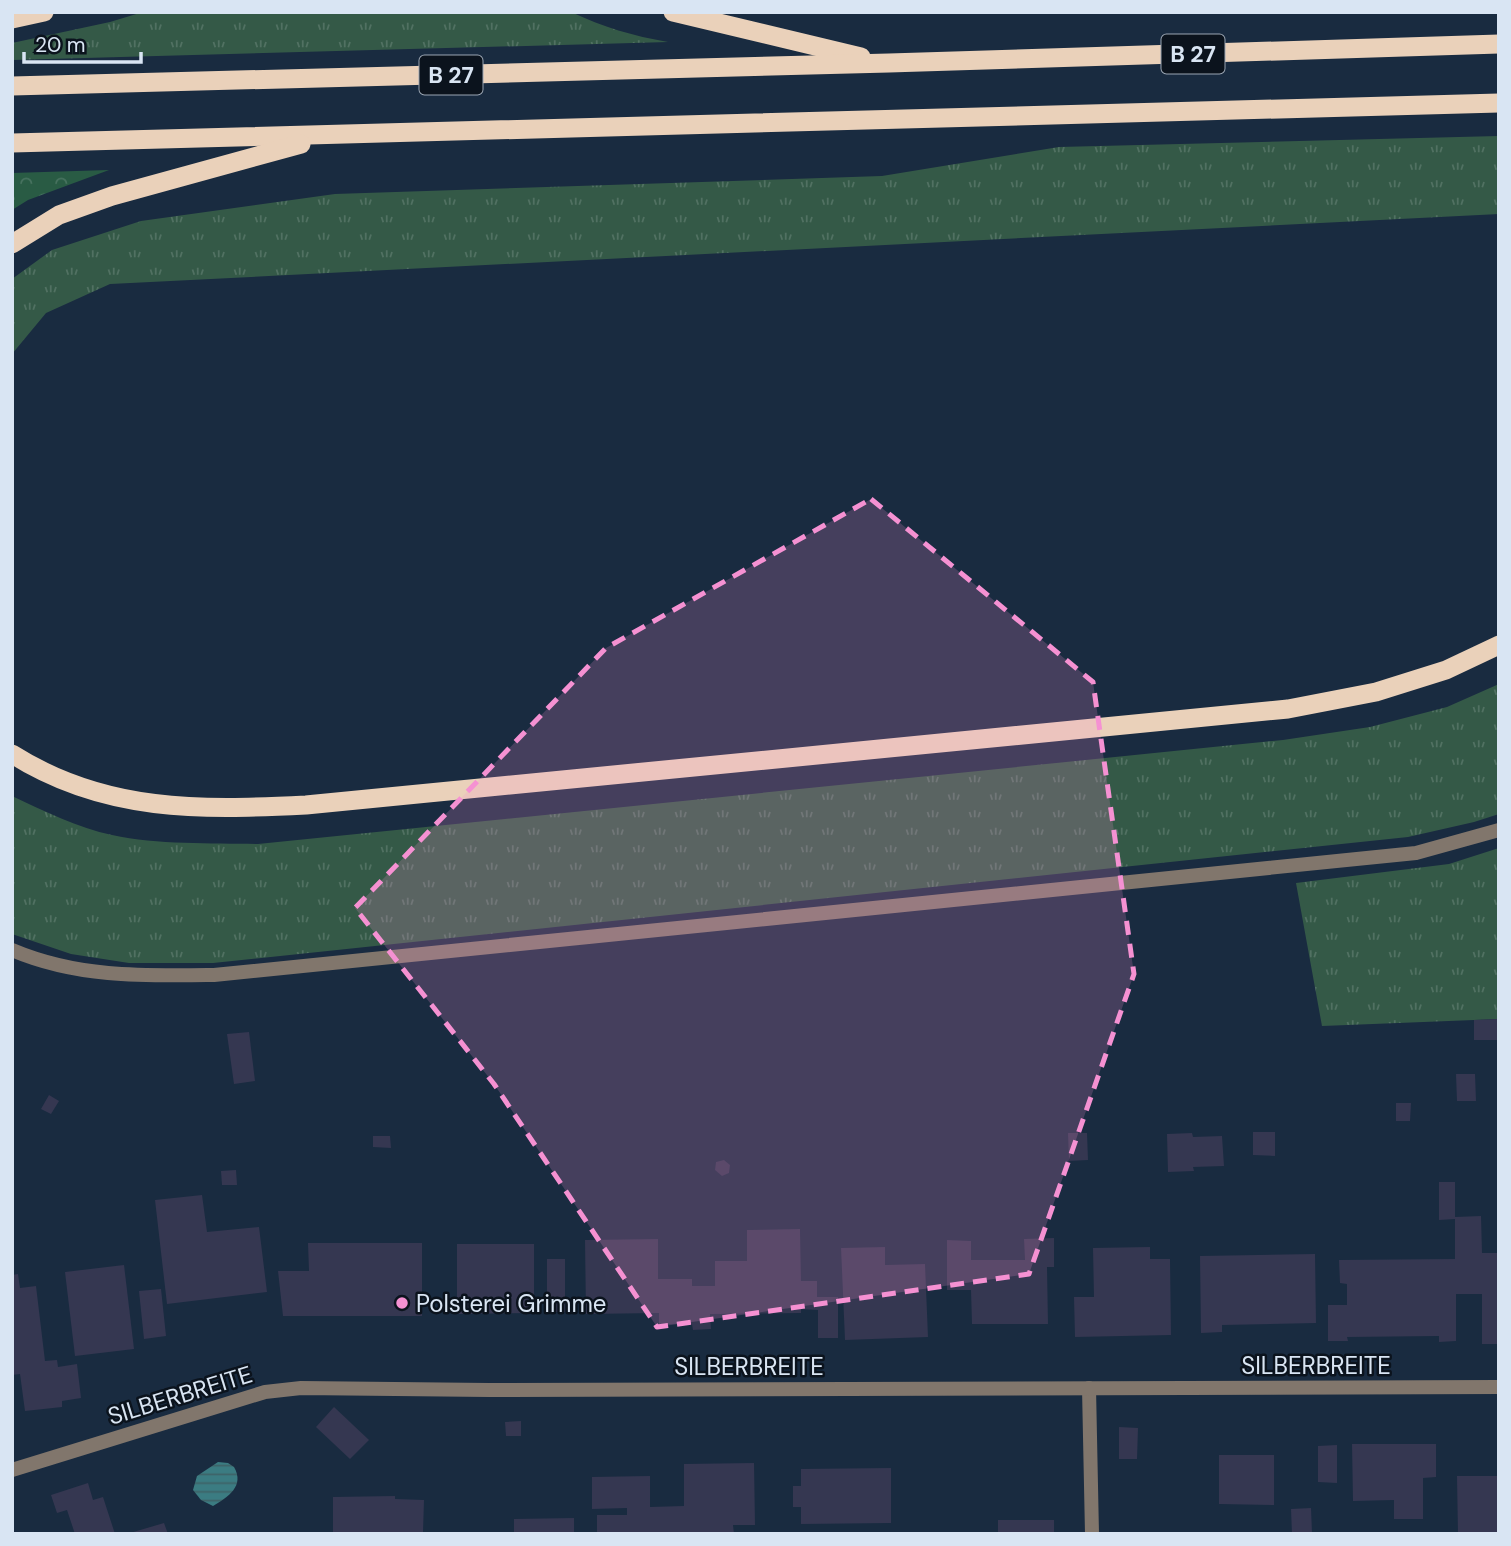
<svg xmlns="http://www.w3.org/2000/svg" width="1511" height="1546" font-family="'DM Sans',sans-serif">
  <defs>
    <pattern id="grass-tufts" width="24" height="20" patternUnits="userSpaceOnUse" patternTransform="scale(1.75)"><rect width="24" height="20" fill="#345947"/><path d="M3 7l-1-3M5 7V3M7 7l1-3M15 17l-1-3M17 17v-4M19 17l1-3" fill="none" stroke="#517162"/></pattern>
    <pattern id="forest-crowns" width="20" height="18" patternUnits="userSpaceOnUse" patternTransform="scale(1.75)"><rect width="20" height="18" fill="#295b44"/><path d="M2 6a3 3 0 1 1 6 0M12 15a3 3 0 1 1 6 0" fill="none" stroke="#47725f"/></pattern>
    <pattern id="water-rules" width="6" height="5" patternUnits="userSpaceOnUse" patternTransform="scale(1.75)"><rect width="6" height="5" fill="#3b7c82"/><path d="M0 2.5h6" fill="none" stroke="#3e6368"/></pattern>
  </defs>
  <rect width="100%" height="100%" fill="#192b40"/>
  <!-- grass -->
  <g fill="url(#grass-tufts)">
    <path d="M143 12H571C603 27 633 36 668 42L12 60V43L110 22Z"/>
    <path d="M1499 136V214L110 284 46 313 12 354V279L52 250 141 221 335 194 882 176 1059 147Z"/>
    <path d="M1499 684V814L1474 822 1408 837 213 963H129L71 954 12 934V796C44 811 78 828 112 835 158 845 212 843 258 844L1283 740 1370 727 1447 707Z"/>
    <path d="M1499 848V1019L1322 1026 1296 883 1449 864Z"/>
  </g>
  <!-- forest -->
  <path fill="url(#forest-crowns)" d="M109 170 28 200 12 210V173Z"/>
  <!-- water -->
  <path fill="url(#water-rules)" d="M218 1462 228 1463 234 1467C245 1486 228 1497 213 1506L201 1500 193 1490 197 1476Z"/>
  <!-- building -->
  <g fill="#353751">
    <path d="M1499 1019V1040H1474V1020Z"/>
    <path d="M249 1032 255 1081 234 1084 227 1034Z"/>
    <path d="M1456 1074H1475L1476 1101H1457Z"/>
    <path d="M49 1095 59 1101 51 1114 41 1109Z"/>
    <path d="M1396 1103H1411L1410 1121H1396Z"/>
    <path d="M1253 1132H1275V1156L1253 1155Z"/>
    <path d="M1068 1133H1087L1088 1160 1069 1161Z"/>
    <path d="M1192 1133 1193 1137 1222 1136 1224 1166 1193 1167 1194 1171 1168 1172 1167 1134Z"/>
    <path d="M373 1136H390L391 1148 373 1147Z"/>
    <path d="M724 1160 730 1165 729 1173 722 1176 715 1170 716 1162Z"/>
    <path d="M236 1170 237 1185H222L221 1171Z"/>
    <path d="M1439 1182H1455V1217L1481 1216 1482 1253H1499V1344H1482V1294H1456V1341L1439 1342V1336L1347 1337 1348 1341H1328V1305H1347V1284L1340 1283 1339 1260 1455 1259V1219L1439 1220Z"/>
    <path d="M202 1195 207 1232 259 1227 267 1292 167 1304 155 1200Z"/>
    <path d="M800 1229 801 1281H817V1297H838V1338H818V1310L801 1309V1313L710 1314 711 1329 693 1330 692 1324H659V1313L586 1314 585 1240 658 1239V1279H692V1286H715V1261H747V1230Z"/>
    <path d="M1054 1238V1267H1047L1048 1324H972L971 1290H947V1240L971 1241V1260H1025L1024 1239Z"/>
    <path d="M308 1243H422V1316H283L278 1271H309Z"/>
    <path d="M457 1244H534V1313L457 1314Z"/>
    <path d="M885 1247V1265L925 1264 928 1337 845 1340 841 1248Z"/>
    <path d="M1150 1247V1259H1170L1171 1335 1075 1337 1074 1297H1094L1093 1248Z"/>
    <path d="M1315 1254 1316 1323 1222 1325V1332L1201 1333 1200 1256Z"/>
    <rect x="547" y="1259" width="18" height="53"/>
    <path d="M124 1265 134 1349 75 1356 65 1272Z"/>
    <path d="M18 1274 20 1288 36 1286 45 1361 57 1360 58 1367 77 1364 81 1398 62 1401V1407L25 1411 20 1374 12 1375V1275Z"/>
    <path d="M161 1289 166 1336 144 1339 139 1291Z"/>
    <path d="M334 1407 369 1440 350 1459 316 1427Z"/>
    <path d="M521 1421V1436H506L505 1422Z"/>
    <path d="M1119 1427 1138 1428 1137 1459H1119Z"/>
    <path d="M1352 1444H1436V1477L1423 1478V1519H1394V1500L1353 1501Z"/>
    <path d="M1337 1445V1483L1318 1482V1446Z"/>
    <path d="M1219 1455H1274V1505L1219 1504Z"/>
    <path d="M754 1463 755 1525H733L734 1534H597V1515H627V1508L592 1509V1477L650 1476V1507L684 1506V1464Z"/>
    <path d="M891 1468V1523L801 1524V1507H793V1486H801V1469Z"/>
    <path d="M1457 1476H1499V1534H1458Z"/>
    <path d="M88 1483 93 1500 103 1497 115 1534H75L67 1510 57 1513 51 1495Z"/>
    <path d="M395 1496V1499L424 1500 423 1532 333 1534V1497Z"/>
    <path d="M1311 1508 1312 1533 1292 1534 1291 1509Z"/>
    <path d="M574 1518V1534H514V1519Z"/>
    <rect x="998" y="1520" width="56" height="14"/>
    <path d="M164 1523 168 1534H130V1533Z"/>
  </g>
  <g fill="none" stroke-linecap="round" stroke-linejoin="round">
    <!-- service -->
    <path stroke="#81766c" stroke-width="14" d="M12 950C78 978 144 976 214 975L1416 853 1499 830"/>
    <!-- minor -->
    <g stroke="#81766c" stroke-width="14">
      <path d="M1089 1388 1092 1534"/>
      <path d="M12 1470 265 1392 301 1388 489 1390 1499 1387"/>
    </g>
    <!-- trunk -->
    <g stroke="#ead1ba" stroke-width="19">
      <path d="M673 12 861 57"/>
      <path d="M12 19 44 12"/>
      <path d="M12 86 889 63 1499 44"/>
      <path d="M12 143 1499 103"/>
      <path d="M12 244 59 215 112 196 301 144"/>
      <path d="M12 754C105 813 201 810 306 805L1288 709 1376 692 1446 670 1499 645"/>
    </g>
  </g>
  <!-- marked area -->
  <path fill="#f591d2" fill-opacity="0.2" stroke="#f591d2" stroke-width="5" stroke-dasharray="14 9" stroke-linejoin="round" d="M871 499 1093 682 1134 974 1029 1274 657 1327 494 1084 355 908 606 648Z"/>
  <!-- markers -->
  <circle fill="#f591d2" stroke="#0b131d" stroke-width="2.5" cx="402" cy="1303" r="7"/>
  <g text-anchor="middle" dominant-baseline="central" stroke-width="5" stroke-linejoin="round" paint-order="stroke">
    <!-- shield labels -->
    <g fill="#0b131d" stroke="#9ba6b3" stroke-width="2">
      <rect x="1161.5" y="34.5" width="63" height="39" rx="5"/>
      <rect x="419.5" y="55.5" width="63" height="39" rx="5"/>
    </g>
    <g font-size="23" font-weight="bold" fill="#d9e5f3">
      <text x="1193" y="54">B 27</text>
      <text x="451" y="75">B 27</text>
    </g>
    <!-- poi labels -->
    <g font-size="24" fill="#d9e5f3" stroke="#0b131d" text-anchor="start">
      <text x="416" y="1303">Polsterei Grimme</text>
    </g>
    <!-- street labels -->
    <g font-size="24" fill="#d9e5f3" stroke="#0b131d">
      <text x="1316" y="1365">SILBERBREITE</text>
      <text x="749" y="1366">SILBERBREITE</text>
      <text transform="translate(180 1395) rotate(-17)">SILBERBREITE</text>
    </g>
  </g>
  <!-- border -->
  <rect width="1511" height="1546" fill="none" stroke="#d9e5f3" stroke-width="28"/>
  <!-- scale -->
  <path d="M24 52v10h117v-10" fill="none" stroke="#d9e5f3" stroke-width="3.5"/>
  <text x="35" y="52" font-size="21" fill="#d9e5f3" stroke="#0b131d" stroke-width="5" paint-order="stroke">20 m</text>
</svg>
